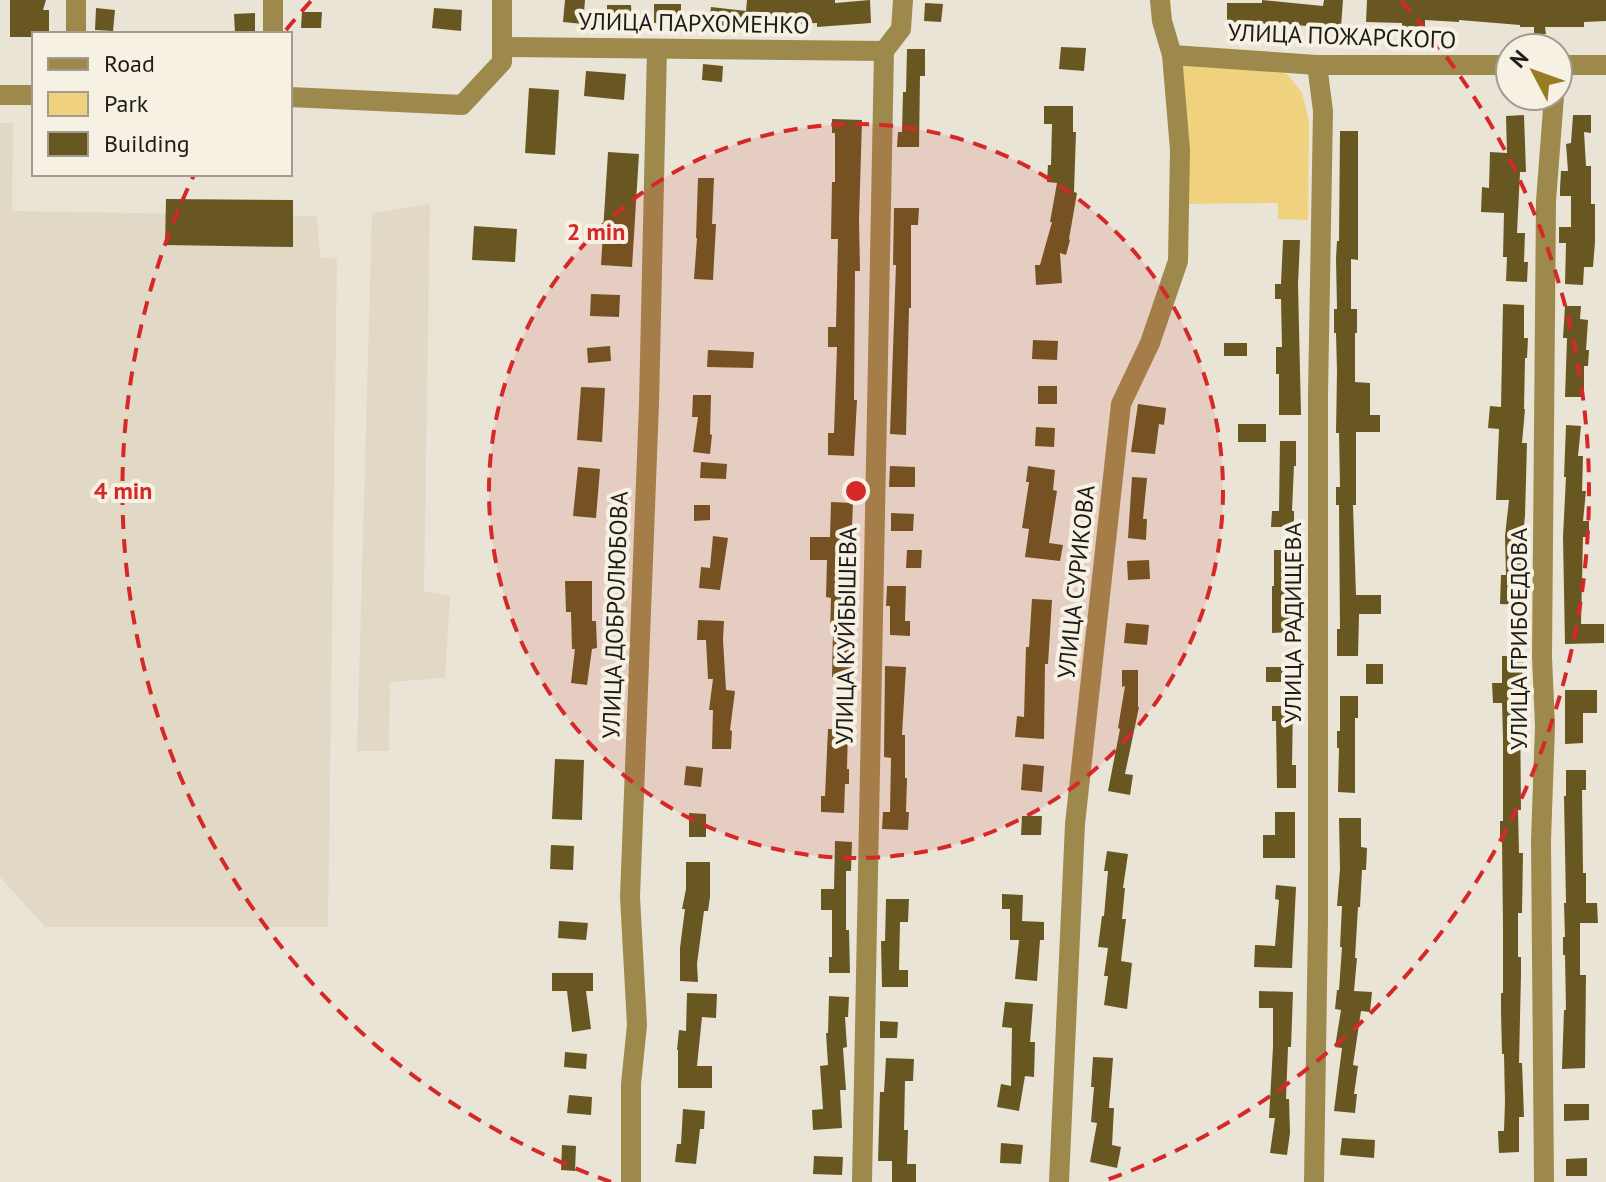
<svg xmlns="http://www.w3.org/2000/svg" width="1606" height="1182" font-family="'PT Sans',sans-serif">
  <rect width="100%" height="100%" fill="#e9e4d6"/>
  <!-- built -->
  <g fill="#e1d9c5">
    <path d="M0 123H13L12 211 317 216 320 257 337 259 328 927H45L0 877Z"/>
    <path d="M430 204 424 591 450 596 445 678 390 682 389 751H357L372 213Z"/>
  </g>
  <!-- green -->
  <path fill="#f0d17d" d="M1175 57 1270 67 1288 75 1302 93 1309 121 1308 220 1278 219V203L1182 204Z"/>
  <!-- building -->
  <g fill="#695722">
    <path d="M10 0H46L43 10H49V34H34V37H10Z"/>
    <path d="M565 0H585L583 24 563 22Z"/>
    <path d="M747 0H835V3L870 0 871 23 817 27V23L724 26 709 25 711 7 746 11Z"/>
    <path d="M1262 0 1323 6 1324 0H1343L1341 27 1315 25V27L1279 23V25L1227 22V3H1262Z"/>
    <path d="M1367 0H1606V21L1584 22V27H1545L1546 34 1534 35V27H1520V25L1459 20V22L1425 20V26L1402 27V23L1366 22Z"/>
    <path d="M925 3 943 4 941 22 924 21Z"/>
    <path d="M654 4H681V24L654 23Z"/>
    <path d="M607 5H631L632 22 607 23Z"/>
    <path d="M96 8 115 10 113 31 95 30Z"/>
    <path d="M434 8 462 10 461 31 432 28Z"/>
    <path d="M302 12H322L321 28H301Z"/>
    <path d="M255 13V32L235 33 234 14Z"/>
    <path d="M1061 47 1086 48 1084 71 1059 69Z"/>
    <path d="M907 49H925V76H920L919 147H897L898 132H902L903 92H906Z"/>
    <path d="M703 64 723 66 722 82 702 80Z"/>
    <path d="M586 71 626 74 624 100 584 96Z"/>
    <path d="M529 88 559 90 555 155 525 153Z"/>
    <path d="M1044 106H1073V132H1076L1074 192 1077 193 1069 239 1070 240 1066 255 1060 253 1062 283 1036 285 1035 265H1040L1052 222H1050L1057 183 1047 182 1048 165H1051L1052 124H1044Z"/>
    <path d="M1524 115 1526 172H1520L1517 233H1525L1524 262H1528L1527 282 1506 281 1507 257H1503L1504 213 1481 212 1482 187 1489 188 1490 152 1507 153 1506 116Z"/>
    <path d="M1573 115H1591V133L1584 132 1586 166H1591V204H1595V242L1593 267H1584L1583 285 1565 284 1566 243H1559V227H1571V196H1560V188L1561 171H1568L1566 144 1571 143Z"/>
    <path d="M832 119 862 120 859 220 860 271H855L854 400H857L854 456 828 455V433H834L837 347H828V327H836L837 285 838 239H831L832 182H835V133H832Z"/>
    <path d="M1340 131H1358V260L1351 259V309H1357V333H1355V382L1370 383V415H1380V432H1356V505H1353L1356 595H1381V614H1359L1358 656H1337V629H1340L1339 505H1336V487H1340L1339 433H1336L1337 371 1336 333H1334V309H1337L1336 258 1337 241H1339Z"/>
    <path d="M608 152 639 154 632 267 601 265Z"/>
    <path d="M698 178H714L712 224H716L713 280 694 279 697 238H696Z"/>
    <path d="M166 199 293 200V247L165 245Z"/>
    <path d="M894 208H919L918 225H911V308H909L906 435 890 434 896 265H893Z"/>
    <path d="M474 226 517 229 515 262 472 260Z"/>
    <path d="M1283 240H1300L1298 284 1301 415H1279V374H1276V347H1282L1281 299H1275V284H1281Z"/>
    <path d="M591 294 620 295 619 317 590 316Z"/>
    <path d="M1503 304 1524 305V338H1528L1527 358H1525L1524 409H1525L1522 443H1527L1525 516 1521 551H1525V605L1500 604 1501 575H1506L1505 536 1509 500H1496L1499 429 1488 428 1490 406 1501 407Z"/>
    <path d="M1565 306H1581L1580 319 1588 320 1586 350H1589L1588 366H1584V397H1565L1567 338H1563Z"/>
    <path d="M1033 340 1058 341 1057 360 1032 359Z"/>
    <rect x="1224" y="343" width="23" height="13"/>
    <path d="M610 346 611 361 588 363 587 348Z"/>
    <path d="M708 350 754 352 753 368 707 367Z"/>
    <rect x="1038" y="386" width="19" height="18"/>
    <path d="M581 387 605 388 602 442 577 440Z"/>
    <path d="M693 395H711L710 434 712 435 710 454 693 452 698 417H692Z"/>
    <path d="M1138 404 1166 408 1164 425 1159 424 1155 454 1131 452Z"/>
    <rect x="1238" y="424" width="28" height="18"/>
    <path d="M1566 425 1581 426 1578 456H1583L1582 491H1586L1583 521H1589V537H1583L1581 624H1604V643L1565 644 1563 537 1566 477H1564Z"/>
    <path d="M1036 427 1055 428 1054 447 1035 446Z"/>
    <path d="M1280 441H1296V466H1294L1292 511H1294V527H1271L1272 511H1279Z"/>
    <path d="M701 462 727 464 726 479 700 478Z"/>
    <path d="M890 466 915 467V487H889Z"/>
    <path d="M1028 466 1055 470 1053 490 1057 491 1049 543 1063 545 1060 561 1025 557 1029 529 1022 528 1029 482H1026Z"/>
    <path d="M578 467 600 469 596 518 573 516Z"/>
    <path d="M1132 477 1147 478 1143 519H1147L1146 540 1128 538Z"/>
    <path d="M831 502 853 503 852 527H850L849 573V606H852L851 677H832L833 632H830L831 598 826 597 827 560H810V537H830Z"/>
    <path d="M694 505H710V520L694 521Z"/>
    <path d="M891 513 914 514 913 531H891Z"/>
    <path d="M713 536 728 538 720 590 699 588 701 567 710 568Z"/>
    <path d="M907 550H922L921 568H906Z"/>
    <path d="M1274 550H1296V566H1292L1290 632 1272 633V586H1274Z"/>
    <path d="M1149 560 1150 579 1128 580 1127 561Z"/>
    <path d="M565 581H592V621H596L597 648 592 649 587 685 571 683 575 649H572L571 612H566Z"/>
    <path d="M887 586H906L905 621H910V636L890 635V606H886Z"/>
    <path d="M1032 599 1052 600 1048 664H1045L1044 739 1015 737 1017 716 1024 717 1026 647H1029Z"/>
    <path d="M698 620 724 621 723 640 726 690 735 691 730 730 732 731 731 749H712L713 710H709L713 679H708L706 640H697Z"/>
    <path d="M1126 623 1149 625 1147 645 1124 643Z"/>
    <path d="M1502 656H1524L1520 703 1521 810H1518L1519 853H1523L1522 913H1518V957H1521V974L1519 1063H1522L1524 1117H1519V1152L1499 1153 1498 1131H1504L1505 1102 1504 1054H1502L1501 1012V993H1503V928L1502 841H1500V821H1503V739L1502 703H1493L1492 683H1502Z"/>
    <rect x="1366" y="664" width="17" height="20"/>
    <path d="M885 666 906 667 902 735H905V778H907L906 812H909L908 830 882 829 883 812H890L891 758 884 757Z"/>
    <rect x="1266" y="667" width="22" height="15"/>
    <path d="M1122 670H1138V707H1139L1125 774 1133 775 1130 795 1108 791 1120 729 1118 728 1125 686 1122 687Z"/>
    <path d="M1565 690H1597V713H1583V743L1565 744Z"/>
    <path d="M1340 696H1358V718H1355V793L1338 792 1339 748H1337V731H1340Z"/>
    <path d="M1272 706H1293L1292 765H1296V788H1277L1276 721H1272Z"/>
    <path d="M828 729H848L847 769H849V784H845L844 813 821 812V796H825Z"/>
    <path d="M555 759 584 760 582 820 552 819Z"/>
    <path d="M1023 764 1044 766 1042 792 1021 790Z"/>
    <path d="M686 766 703 768 701 787 684 785Z"/>
    <path d="M1566 770H1586V790H1582L1583 873H1586V903H1597L1598 923H1580V975H1586L1585 1068 1562 1069 1564 1010H1566L1565 955H1563V937H1565L1564 903H1566L1564 796H1566Z"/>
    <path d="M1275 812H1295V858H1263V835H1275Z"/>
    <path d="M689 813 706 814V837H689Z"/>
    <path d="M1022 816H1042L1041 835H1021Z"/>
    <path d="M1339 818H1361V847L1367 848 1366 870H1362L1360 907H1358L1355 958H1357L1354 991 1372 992 1370 1012 1361 1011 1353 1065 1358 1066 1354 1094H1357L1355 1113 1334 1111 1342 1048 1335 1047 1341 1010 1335 1009 1337 990H1339L1342 947H1340L1342 906H1337L1340 869Z"/>
    <path d="M835 841 852 842 851 871H846V930H849L850 973H829V957H832V910H821V889H834Z"/>
    <path d="M551 845 574 846 573 870 550 869Z"/>
    <path d="M1107 851 1128 854 1123 888H1125L1122 919H1126L1121 961 1132 963 1127 1009 1104 1005 1108 976H1104L1108 948 1098 947 1102 916H1104L1108 871H1104Z"/>
    <path d="M686 862H710V897L708 911H704L697 964 698 982 680 981V948L685 909H682L686 889Z"/>
    <path d="M1276 885 1296 887 1292 968 1254 967 1255 945 1275 946 1279 900 1275 899Z"/>
    <path d="M1002 894 1023 895 1022 921 1044 922V940H1040L1037 981 1015 979 1019 940H1010V909H1002Z"/>
    <path d="M886 899H909L908 922H900L899 970H908V987H882L881 941H885Z"/>
    <path d="M559 921 588 923 586 940 558 938Z"/>
    <path d="M552 973H593V991H586L591 1029 572 1032 567 991H552Z"/>
    <path d="M1259 991 1293 992 1291 1047H1288L1286 1099H1289L1290 1133 1287 1155 1270 1153 1275 1118H1269L1273 1047V1008H1259Z"/>
    <path d="M687 993 717 994 716 1018 702 1017 697 1066H712V1088H678V1050H677L679 1030 686 1031Z"/>
    <path d="M829 996 849 997 848 1017H845L847 1047 843 1048 846 1090H840L842 1128 813 1130 812 1110 823 1109 820 1066 828 1065 826 1033H828Z"/>
    <path d="M1005 1002 1033 1004 1030 1042H1035L1034 1077 1025 1076 1019 1111 997 1107 1001 1084 1011 1086 1012 1028 1002 1027Z"/>
    <path d="M880 1021 898 1022 897 1038H880Z"/>
    <path d="M565 1052 587 1054 586 1069 564 1067Z"/>
    <path d="M1093 1057 1113 1058 1109 1108H1114L1112 1145 1121 1147 1117 1168 1090 1162 1097 1123 1091 1122 1094 1087H1091Z"/>
    <path d="M886 1058 914 1059 913 1081H905L904 1130H908L907 1164H916V1182H892V1161H878L880 1092H884Z"/>
    <path d="M569 1095 592 1097 591 1115 567 1113Z"/>
    <path d="M1564 1104H1589V1120L1564 1121Z"/>
    <path d="M683 1109 705 1111 704 1129H700L696 1164 675 1162 677 1144H681Z"/>
    <path d="M1342 1138 1375 1140 1374 1158 1340 1155Z"/>
    <path d="M1001 1143 1023 1145 1021 1164 1000 1163Z"/>
    <path d="M562 1145 576 1146 575 1171 561 1170Z"/>
    <path d="M814 1156 843 1157 842 1175 813 1174Z"/>
    <path d="M1587 1158V1176H1566V1159Z"/>
  </g>
  <g fill="none" stroke-linecap="round" stroke-linejoin="round">
    <!-- minor -->
    <g stroke="#9e894d" stroke-width="20">
      <path d="M76 0V34"/>
      <path d="M273 34V0"/>
      <path d="M503 47 884 51"/>
      <path d="M1172 55 1317 65H1510"/>
      <path d="M1558 65H1606"/>
      <path d="M0 95H34"/>
      <path d="M290 97 462 105 502 62V0"/>
      <path d="M631 1182V1084L637 1025 630 897 649 404 657 49"/>
      <path d="M862 1182 884 51 901 29 903 0"/>
      <path d="M1059 1182 1075 824 1121 404 1150 343 1178 261 1180 150 1172 55 1162 21 1160 0"/>
      <path d="M1314 1182 1318 921V395L1323 111 1317 65"/>
      <path d="M1544 1182 1541 841 1545 726 1542 657 1546 201 1554 96"/>
    </g>
  </g>
  <!-- distance rings -->
  <circle cx="856" cy="491" r="367" fill="#d62828" fill-opacity=".12"/>
  <g fill="none" stroke="#d62828" stroke-width="4" stroke-dasharray="14 10">
    <circle cx="856" cy="491" r="367"/>
    <path d="M611 1182A733 733 0 0 1 194 175M286 30A733 733 0 0 1 311 1M1401 1A733 733 0 0 1 1101 1182"/>
  </g>
  <g text-anchor="middle" dominant-baseline="central" stroke-width="8" stroke-linejoin="round" paint-order="stroke">
    <!-- street labels -->
    <g font-size="24" fill="#1e1c18" stroke="#f6f1e3">
      <text transform="translate(694 23) rotate(1)">УЛИЦА ПАРХОМЕНКО</text>
      <text transform="translate(1342 36) rotate(2)">УЛИЦА ПОЖАРСКОГО</text>
      <text transform="translate(1076 582) rotate(-84)">УЛИЦА СУРИКОВА</text>
      <text transform="translate(615 615) rotate(-88)">УЛИЦА ДОБРОЛЮБОВА</text>
      <text transform="translate(1292 623) rotate(-90)">УЛИЦА РАДИЩЕВА</text>
      <text transform="translate(846 636) rotate(-89)">УЛИЦА КУЙБЫШЕВА</text>
      <text transform="translate(1518 639) rotate(-90)">УЛИЦА ГРИБОЕДОВА</text>
    </g>
  </g>
  <circle cx="856" cy="491" r="12" fill="#d62828" stroke="#f6f1e3" stroke-width="4"/>
  <g font-size="24" text-anchor="middle" font-weight="bold" fill="#d62828" stroke="#f6f1e3" stroke-width="8" stroke-linejoin="round" paint-order="stroke">
    <text x="596" y="240">2 min</text>
    <text x="123" y="499">4 min</text>
  </g>
  <!-- legend -->
  <rect x="32" y="32" width="260" height="144" fill="#f6f1e3" stroke="#a09c92" stroke-width="2"/>
  <rect x="48" y="58" width="40" height="12" fill="#9e894d" stroke="#a09c92" stroke-width="2"/>
  <text x="104" y="72" font-size="24" fill="#1e1c18">Road</text>
  <rect x="48" y="92" width="40" height="24" fill="#f0d17d" stroke="#a09c92" stroke-width="2"/>
  <text x="104" y="112" font-size="24" fill="#1e1c18">Park</text>
  <rect x="48" y="132" width="40" height="24" fill="#695722" stroke="#a09c92" stroke-width="2"/>
  <text x="104" y="152" font-size="24" fill="#1e1c18">Building</text>
  <!-- north arrow -->
  <g transform="translate(1534 72) rotate(311)"><circle r="38" fill="#f6f1e3" stroke="#a09c92" stroke-width="2"/>
  <path d="M0-6L14 30L0 20L-14 30Z" fill="#987c24"/>
  <text y="-12" font-size="22" font-weight="bold" text-anchor="middle" fill="#1e1c18">N</text>
  </g>
</svg>
